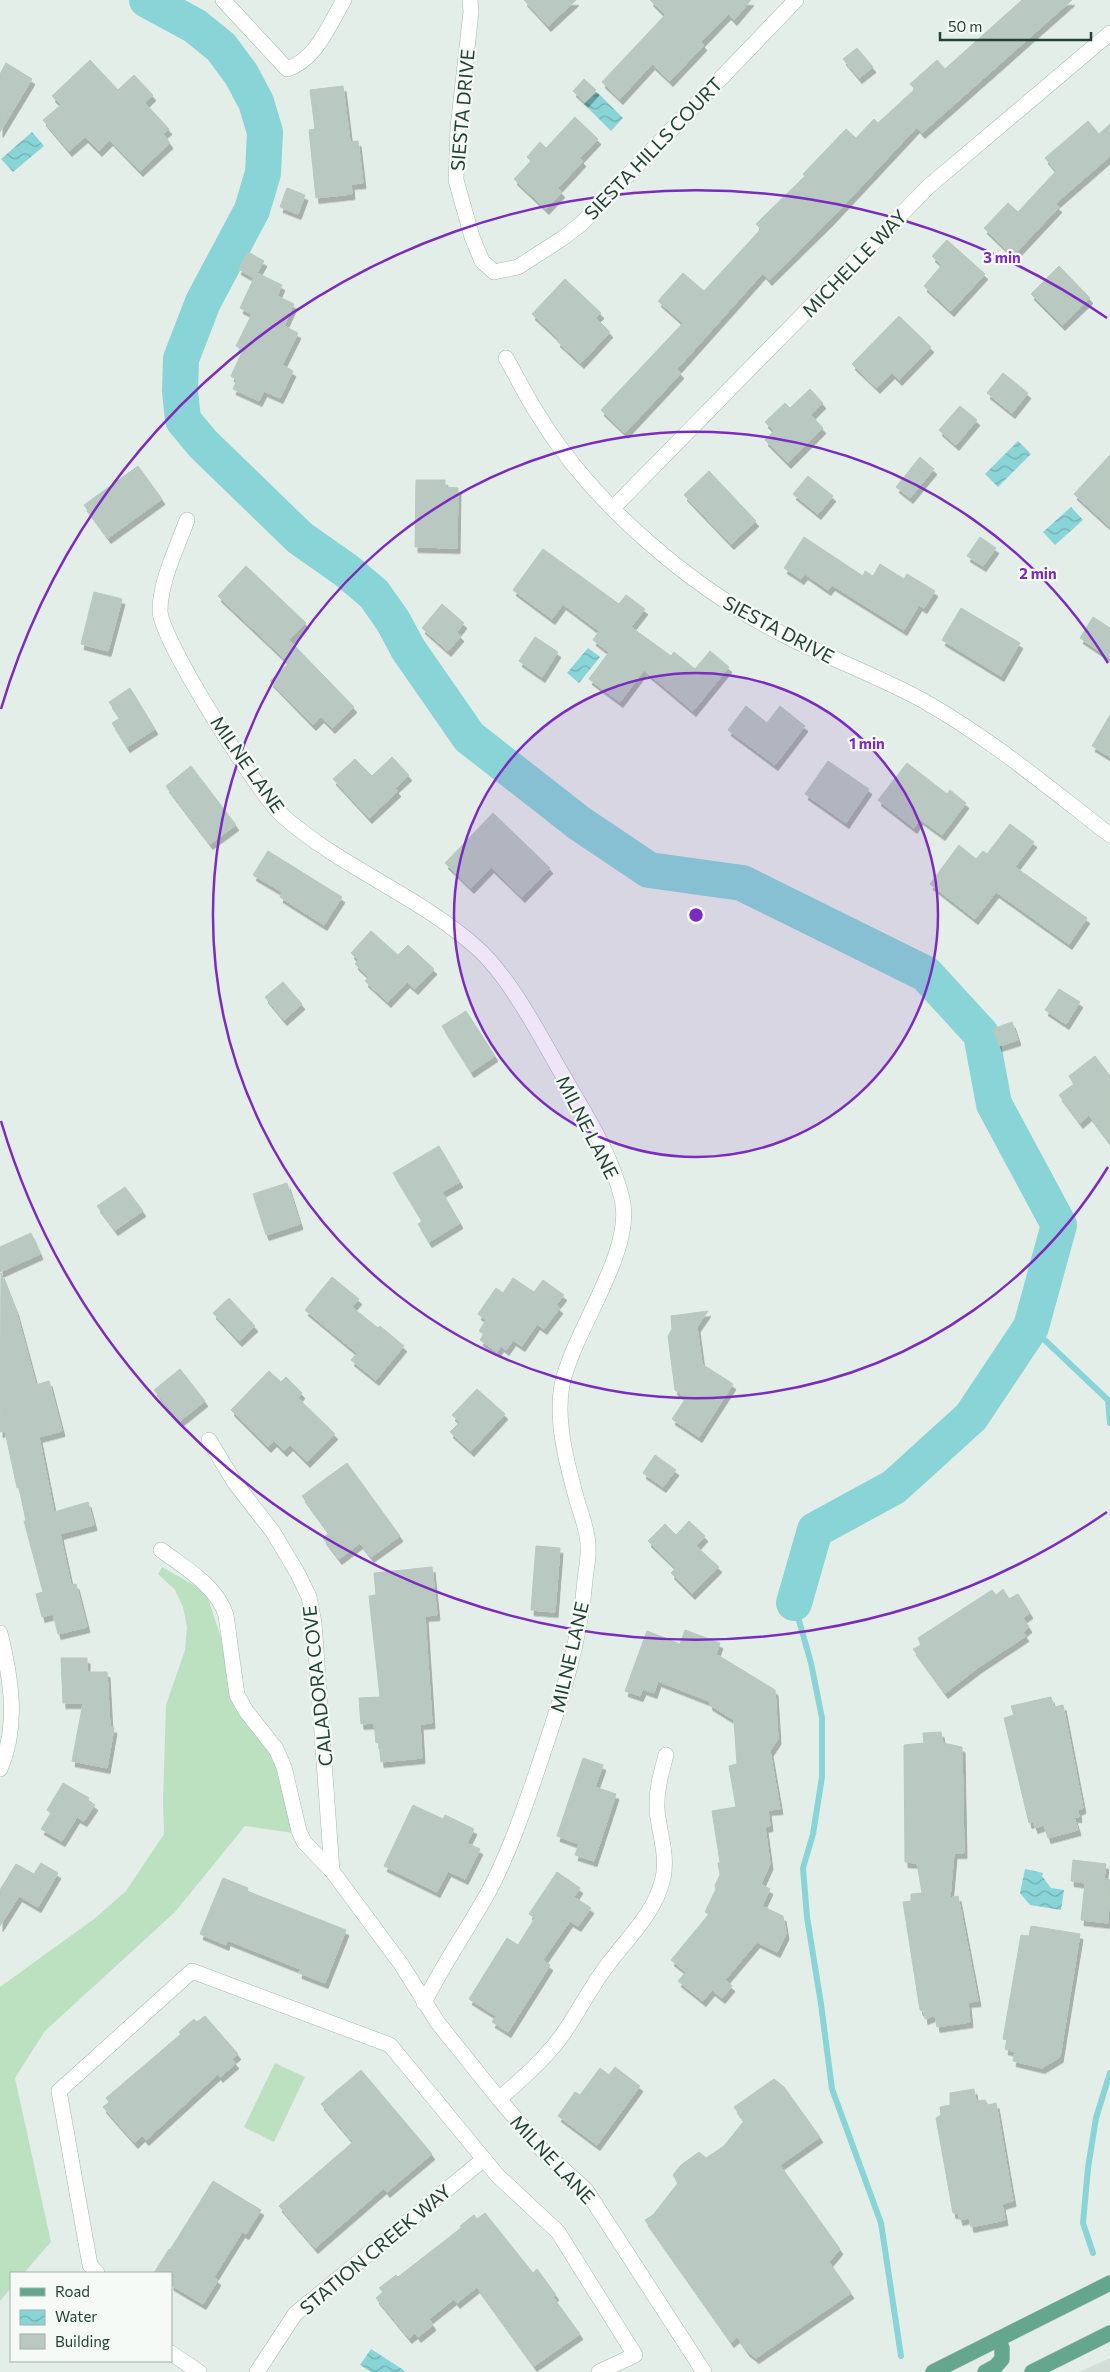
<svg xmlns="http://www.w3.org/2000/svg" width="1110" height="2372" font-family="Commissioner,sans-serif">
  <defs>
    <pattern id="water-waves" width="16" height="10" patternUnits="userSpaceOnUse" patternTransform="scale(1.25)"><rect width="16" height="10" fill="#89d4d7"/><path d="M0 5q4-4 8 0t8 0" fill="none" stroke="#70aeaf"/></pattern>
    <filter id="shadow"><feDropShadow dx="3" dy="5.5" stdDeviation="0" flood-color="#0004"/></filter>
  </defs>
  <rect width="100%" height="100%" fill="#e4eee8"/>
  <!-- built -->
  <path fill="#d2ded7" d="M1110 2358V2372H1079Z"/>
  <!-- grass -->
  <g fill="#bce1c1">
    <path d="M162 1567 206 1592 224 1647 261 1738 280 1774 293 1833 245 1826 175 1912 45 2031 15 2078 51 2242 24 2273H11V2288L0 2301V1987L94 1919 126 1891 164 1834 163 1801 166 1705 185 1650 187 1627 183 1607 175 1590 158 1574Z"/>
    <path d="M275 2063 305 2077 274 2142 244 2127Z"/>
  </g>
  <!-- water -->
  <g fill="url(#water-waves)">
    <path d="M597 92 623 118 611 131 584 104Z"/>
    <path d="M32 132 44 146 13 172 1 159Z"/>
    <path d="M1018 441 1031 454 998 487 985 474Z"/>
    <path d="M1071 507 1083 520 1055 545 1043 532Z"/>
    <path d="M588 648 600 657 579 683 567 673Z"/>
    <path d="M1025 1869 1043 1873 1042 1876 1051 1888 1064 1890 1061 1910 1030 1905 1020 1893Z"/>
    <path d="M371 2349 405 2371V2372H371L360 2365Z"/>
  </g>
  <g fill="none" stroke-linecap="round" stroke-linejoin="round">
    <!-- stream -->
    <g stroke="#89d4d7" stroke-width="6">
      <path d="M1031 1327 1108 1400 1110 1423"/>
      <path d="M794 1603 811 1663 822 1718V1777L813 1834 803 1868 807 1917 821 2004 832 2089 881 2223 901 2356"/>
      <path d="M1093 2253 1083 2223 1088 2168 1096 2118 1110 2073"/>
    </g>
    <!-- river -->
    <path stroke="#89d4d7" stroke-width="36" d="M147 0 195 26 221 47 241 74 256 102 265 132 263 173 252 210 203 302 181 359 180 391 183 420 203 444 300 538 347 571 374 594 393 621 408 649 469 737 579 823 649 870 742 883 926 974 981 1034 994 1104 1059 1225 1031 1327 971 1417 894 1487 815 1530 794 1603"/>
  </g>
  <!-- building -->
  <g fill="#b9c9c1" stroke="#b6c9be" filter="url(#shadow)">
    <path d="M524 0H576L548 26Z"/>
    <path d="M650 0H751L734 20 728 14 701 42 704 45 670 81 652 64 620 99 602 82 665 15Z"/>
    <path d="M1022 0H1072L922 133 917 127 830 220 769 280 763 273 677 369 681 373 625 433 601 410 683 323 658 301 683 273 704 291 761 229 756 224 805 176 803 174 846 129 856 138 874 119 878 123 915 89 910 84 937 60 945 69Z"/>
    <path d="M857 48 873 67 859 78 843 59Z"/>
    <path d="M90 60 118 90 134 75 153 95 145 103 169 129 163 134 170 143 140 171 110 140 99 151 85 137 69 151 43 120 61 105 52 96Z"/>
    <path d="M6 63 32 79 0 132V74Z"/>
    <path d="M584 79 596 90 585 102 573 91Z"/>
    <path d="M343 86 350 142 358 141 363 183 351 184 352 194 316 198 309 130 315 129 310 90Z"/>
    <path d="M575 117 598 139 580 158 583 161 558 188 562 192 546 209 514 179 531 161 527 157 540 142 546 148Z"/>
    <path d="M1088 121 1099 134 1110 124V156L1055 204 1059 207 1013 256 984 228 1008 203 1018 212 1056 171 1045 158Z"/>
    <path d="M287 188 305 195 298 214 280 207Z"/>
    <path d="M947 240 985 274 951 311 924 286 942 265 932 256Z"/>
    <path d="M248 252 264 261 257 273 282 285 277 296 294 304 284 326 298 333 282 365 293 371 280 398 264 391 259 401 233 389 237 380 231 376 243 350 236 346 252 314 240 308 254 278 238 269Z"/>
    <path d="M1059 266 1090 298 1062 325 1031 294Z"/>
    <path d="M565 279 601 313 596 318 610 332 581 363 557 341 559 339 532 314Z"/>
    <path d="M899 316 931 347 899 380 892 373 877 388 852 364Z"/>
    <path d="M1003 373 1028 393 1012 413 987 393Z"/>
    <path d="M810 389 823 403 811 415 823 428 788 463 765 440 774 431 765 422 785 403 790 408Z"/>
    <path d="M960 406 977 420 956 445 939 430Z"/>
    <path d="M1110 455V527L1074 494Z"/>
    <path d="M920 457 934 469 910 498 896 487Z"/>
    <path d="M138 466 162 499 108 538 84 505Z"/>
    <path d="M709 471 756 521 731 544 684 495Z"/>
    <path d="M808 476 833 496 818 514 793 494Z"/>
    <path d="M416 480H445V487L458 488 457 548 415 547Z"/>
    <path d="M804 537 863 576 865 571 873 576 880 564 904 579 907 574 935 591 924 608 919 605 904 630 832 585 828 590 805 574 801 579 784 568Z"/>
    <path d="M980 537 996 548 983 566 967 556Z"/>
    <path d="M543 549 619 604 626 595 645 609 631 627 671 656 674 652 695 669 710 651 729 667 693 711 644 670 620 702 589 679 609 652 593 640 599 631 563 604 552 619 513 590Z"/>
    <path d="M246 566 306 623 289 640 354 707 332 728 321 717 313 725 270 681 289 663 218 596Z"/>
    <path d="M94 592 122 599 108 651 81 644Z"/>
    <path d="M442 604 464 623 457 632 461 636 448 651 422 628Z"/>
    <path d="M961 608 1020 643 1001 676 942 640Z"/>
    <path d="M1093 617 1110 628V658L1080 638Z"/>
    <path d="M535 637 558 652 542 677 519 661Z"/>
    <path d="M130 688 155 729 127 747 112 723 120 718 109 702Z"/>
    <path d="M746 706 767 723 780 706 805 726 775 765 728 730Z"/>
    <path d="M1110 715V757L1092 746Z"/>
    <path d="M392 757 409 775 395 788 398 791 369 818 333 779 355 759 372 776Z"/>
    <path d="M828 761 869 789 846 823 805 794Z"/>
    <path d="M907 763 947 794 950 790 966 803 942 835 920 819 914 828 878 800Z"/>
    <path d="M191 766 236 825 210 844 166 786Z"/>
    <path d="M493 813 550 868 522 897 491 867 471 888 445 863Z"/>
    <path d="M1010 824 1034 842 1015 867 1087 918 1069 944 996 892 975 919 930 884 959 845 976 859 983 851 987 854Z"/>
    <path d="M268 851 342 897 324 925 280 897 282 892 253 875Z"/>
    <path d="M371 931 398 955 408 945 434 969 415 989 407 982 388 1002 365 981 369 977 355 964 358 960 351 953Z"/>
    <path d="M283 982 302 1004 284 1020 265 997Z"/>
    <path d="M1059 989 1080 1002 1066 1024 1045 1010Z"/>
    <path d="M466 1011 495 1056 471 1072 442 1026Z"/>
    <path d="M1012 1022 1018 1040 999 1046 993 1029Z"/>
    <path d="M1095 1056 1110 1076V1143L1089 1115 1080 1123 1059 1095 1074 1084 1069 1076Z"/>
    <path d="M439 1146 460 1182 442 1192 460 1223 429 1242 418 1224 422 1221 393 1173Z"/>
    <path d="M287 1183 300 1224 266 1235 253 1194Z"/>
    <path d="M125 1187 143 1211 115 1230 97 1206Z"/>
    <path d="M31 1233 40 1254 0 1272V1247Z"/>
    <path d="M1 1273 16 1311 36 1385 49 1381 62 1431 39 1437 54 1512 88 1502 94 1525 60 1534 71 1585 76 1584 87 1627 58 1634 53 1614 42 1617 36 1594 43 1592 24 1521H26L19 1487 17 1488 5 1431 0 1432Z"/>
    <path d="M332 1277 359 1299 352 1307 378 1328 380 1326 404 1346 376 1380 351 1360 357 1353 305 1310Z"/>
    <path d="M513 1278 534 1292 543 1280 564 1295 556 1305 560 1308 544 1329 537 1324 522 1346 513 1340 506 1350 501 1346 497 1352 480 1340 484 1334 479 1331 486 1320 478 1314 496 1288 503 1293Z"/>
    <path d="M229 1298 255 1326 239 1341 213 1313Z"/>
    <path d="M708 1311 697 1327 702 1364 733 1384 699 1437 672 1419 686 1398 675 1390 668 1336 672 1329 671 1316Z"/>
    <path d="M180 1369 205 1401 180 1421 154 1390Z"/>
    <path d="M269 1371 281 1382 286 1377 302 1393 298 1398 335 1434 307 1462 290 1445 284 1451 274 1441 268 1447 231 1410Z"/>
    <path d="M477 1389 505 1414 471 1451 450 1432 460 1422 452 1415Z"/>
    <path d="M655 1455 676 1470 663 1487 643 1473Z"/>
    <path d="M347 1463 400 1536 371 1557 360 1543 339 1559 323 1538 329 1533 302 1496Z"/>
    <path d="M689 1521 705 1536 696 1546 719 1567 692 1594 671 1573 676 1568 648 1541 665 1524 676 1535Z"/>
    <path d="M536 1546 560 1548 555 1612 531 1610Z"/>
    <path d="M432 1567 437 1615 425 1616 432 1723 420 1724 422 1758 381 1762 379 1742 376 1743 374 1723 361 1724 359 1698 380 1697 369 1596 376 1595 374 1573Z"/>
    <path d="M1003 1589 1009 1599 1018 1594 1030 1613 1023 1618 1029 1627 1023 1632 1026 1636 979 1667 945 1693 913 1649 921 1645 918 1638 992 1590 996 1595Z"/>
    <path d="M685 1630 720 1643 716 1654 775 1690 778 1739 770 1751 780 1809 768 1810 770 1826 765 1827 770 1864 761 1884 770 1889 762 1906 783 1916 786 1934 777 1952 757 1942 725 1980 732 1986 722 1998 712 1990 703 2001 678 1981 686 1972 671 1960 709 1914 705 1912 716 1889 715 1885 720 1875 718 1863 720 1862 712 1811 736 1807 729 1766 737 1764 734 1720 710 1705 709 1701 658 1681 654 1693 643 1689 640 1696 625 1691 647 1631 680 1644Z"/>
    <path d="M61 1658H87V1672H107L110 1727 114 1728 107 1768 72 1761 83 1703H63Z"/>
    <path d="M1051 1697 1054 1707 1063 1705 1083 1808 1078 1810 1079 1817H1074L1078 1830 1048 1838 1044 1825 1035 1828 1033 1822 1029 1823 1004 1718 1014 1715 1011 1706Z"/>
    <path d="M941 1732 943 1743 962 1747 964 1853H954L950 1898 958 1896 978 2001 968 2002 970 2022 937 2027 935 2015 925 2019 924 2011 920 2010 903 1902 911 1901V1894L922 1893 917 1863 905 1862 904 1745 924 1743 923 1733Z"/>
    <path d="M583 1758 603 1765 595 1787 616 1794 594 1861 575 1855 579 1844 557 1836Z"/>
    <path d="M63 1783 89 1798 88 1800 95 1805 84 1821 77 1817 62 1841 41 1829 51 1813 47 1810Z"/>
    <path d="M413 1805 443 1819 445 1815 474 1829 467 1843 480 1849 465 1879 448 1871 437 1892 384 1866Z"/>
    <path d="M1073 1860 1106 1864 1104 1879 1110 1880 1108 1923 1081 1920 1085 1883 1071 1881Z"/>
    <path d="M41 1863 58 1873 38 1907 19 1896 0 1926V1890L16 1864 34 1874Z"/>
    <path d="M557 1872 580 1888 574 1897 591 1908 578 1926 570 1921 543 1960 550 1965 508 2032 492 2022 496 2016 469 1999 507 1938 518 1945 535 1918 529 1914Z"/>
    <path d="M223 1878 248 1888 247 1891 346 1930 325 1983 299 1973 300 1969 227 1940 226 1945 200 1934Z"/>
    <path d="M1031 1926 1080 1934 1060 2057 1042 2068 1013 2061 1015 2052 1005 2049 1007 2040 1003 2039 1021 1935 1029 1936Z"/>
    <path d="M205 2016 238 2054 232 2059 236 2063 220 2077 218 2074 146 2140 142 2136 135 2143 103 2107 109 2102 106 2098 181 2034 179 2032 194 2019 197 2022Z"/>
    <path d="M615 2067 640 2086 597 2145 558 2116 575 2092 580 2095 600 2068 609 2075Z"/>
    <path d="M361 2070 432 2154 387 2192 384 2188 315 2248 279 2206 353 2142 321 2104Z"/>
    <path d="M774 2079 784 2087 820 2137 780 2165 840 2249 829 2262 851 2293 756 2358 747 2351 737 2337 731 2342 645 2220 653 2215 678 2183 673 2175 681 2165 699 2152 706 2158 724 2146 744 2121 734 2107Z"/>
    <path d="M974 2089 976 2101 985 2100 988 2105 996 2103 1013 2201 1002 2204 1005 2220 971 2227 969 2218 960 2220 958 2213H953L936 2118 941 2115 940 2107 950 2105V2093Z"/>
    <path d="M213 2181 261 2210 246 2234 242 2232 214 2277 218 2280 203 2304 171 2285V2273H154L169 2249 170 2250Z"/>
    <path d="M485 2213 533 2273 537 2269 556 2295 553 2297 580 2334 534 2366 477 2287 457 2303 454 2299 429 2319 433 2325 418 2337 415 2333 409 2338 376 2298 383 2292 379 2288 396 2275 398 2277 461 2228 460 2226 474 2215 477 2219Z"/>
  </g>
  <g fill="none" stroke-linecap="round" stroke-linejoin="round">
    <defs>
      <g id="minor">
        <path d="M223 0 287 69C316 60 329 25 344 0"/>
        <path d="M470 0 471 12 458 128 456 180 472 237 482 261 494 272 518 267 563 238 581 224 796 0"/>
        <path d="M506 358C517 377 527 398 539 416 594 506 693 589 786 636 831 659 878 676 922 700 990 738 1049 788 1110 835"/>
        <path d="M613 508 929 186 1110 33"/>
        <path d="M187 520C177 548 160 581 160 611 161 640 259 795 283 816 340 867 419 896 476 947 508 975 537 1030 558 1067 582 1109 611 1152 622 1199 635 1251 573 1331 562 1385 555 1423 568 1468 578 1504 582 1517 588 1532 588 1546 589 1557 586 1569 585 1580 580 1646 558 1709 537 1771 523 1812 509 1853 489 1891 468 1929 443 1964 424 2003"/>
        <path d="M209 1440 235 1483 273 1532 298 1574 309 1597 314 1623 332 1871"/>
        <path d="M161 1550C185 1568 216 1585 226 1615L237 1695 246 1711 276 1749 284 1767 299 1831 304 1842 332 1871 401 1964 438 2023 499 2099 544 2152 586 2190 704 2372"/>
        <path d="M0 1633C11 1678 19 1726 0 1769"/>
        <path d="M499 2099C522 2079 545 2059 563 2034 578 2013 590 1988 606 1967 627 1938 655 1914 663 1878 668 1855 659 1833 657 1810 656 1790 661 1774 666 1755"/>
        <path d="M97 2273 90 2265 59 2091 192 1971 390 2045 497 2175 558 2232 635 2355 599 2372"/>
        <path d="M171 2353 199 2372"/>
        <path d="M257 2372 295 2314 484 2159"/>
      </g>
      <g id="major">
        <path d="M933 2372 1110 2283"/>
        <path d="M985 2372 996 2366 1002 2359V2348L998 2339"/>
        <path d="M1032 2372 1110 2333"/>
      </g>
    </defs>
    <!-- minor casing -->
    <use href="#minor" stroke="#a6b7af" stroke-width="16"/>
    <!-- major casing -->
    <use href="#major" stroke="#c1cac6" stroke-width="16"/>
    <!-- minor -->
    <use href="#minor" stroke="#fff" stroke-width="15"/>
    <!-- major -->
    <use href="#major" stroke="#65a78e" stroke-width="15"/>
  </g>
  <!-- distance rings -->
  <circle cx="696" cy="915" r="242" fill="#7b2cbf" fill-opacity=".12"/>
  <g fill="none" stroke="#7b2cbf" stroke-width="2.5">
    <circle cx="696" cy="915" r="242"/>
    <path d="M1108 1167A483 483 0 1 1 1108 663"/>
    <path d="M1107 1512A725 725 0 0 1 1 1121M1 709A725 725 0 0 1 1107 318"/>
  </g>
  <g text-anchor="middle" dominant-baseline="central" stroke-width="4.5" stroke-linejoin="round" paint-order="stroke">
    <!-- street labels -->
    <g font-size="19" fill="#224235" stroke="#f5faf7">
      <text transform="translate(462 110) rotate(-85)">SIESTA DRIVE</text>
      <text transform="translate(653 148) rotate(-46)">SIESTA HILLS COURT</text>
      <text transform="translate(854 263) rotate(-46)">MICHELLE WAY</text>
      <text transform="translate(779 629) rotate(28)">SIESTA DRIVE</text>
      <text transform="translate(248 764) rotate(55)">MILNE LANE</text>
      <text transform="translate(588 1127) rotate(63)">MILNE LANE</text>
      <text transform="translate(569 1657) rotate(-77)">MILNE LANE</text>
      <text transform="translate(317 1686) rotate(-96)">CALADORA COVE</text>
      <text transform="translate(553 2159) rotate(47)">MILNE LANE</text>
      <text transform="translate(375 2249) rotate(-40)">STATION CREEK WAY</text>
    </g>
  </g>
  <circle cx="696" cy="915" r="8" fill="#7b2cbf" stroke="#f5faf7" stroke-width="2.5"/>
  <g font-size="15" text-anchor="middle" font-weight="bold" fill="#7b2cbf" stroke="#f5faf7" stroke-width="4.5" stroke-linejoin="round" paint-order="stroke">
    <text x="1002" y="263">3 min</text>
    <text x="1038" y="579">2 min</text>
    <text x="867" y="749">1 min</text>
  </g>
  <!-- legend -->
  <rect x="10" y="2272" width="162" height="90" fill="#f5faf7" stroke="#a1b0a9"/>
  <rect x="20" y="2288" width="25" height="8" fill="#65a78e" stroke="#a1b0a9"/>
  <text x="55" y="2297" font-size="15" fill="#224235">Road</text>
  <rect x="20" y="2310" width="25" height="15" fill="url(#water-waves)" stroke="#a1b0a9"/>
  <text x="55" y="2322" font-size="15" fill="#224235">Water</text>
  <rect x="20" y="2334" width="25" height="15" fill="#b9c9c1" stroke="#a1b0a9"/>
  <text x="55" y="2347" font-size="15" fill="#224235">Building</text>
  <!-- scale -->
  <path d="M940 32v8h151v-8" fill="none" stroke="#224235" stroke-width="2.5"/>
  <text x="948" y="32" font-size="15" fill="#224235" stroke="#f5faf7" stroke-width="4" paint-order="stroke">50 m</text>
</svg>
